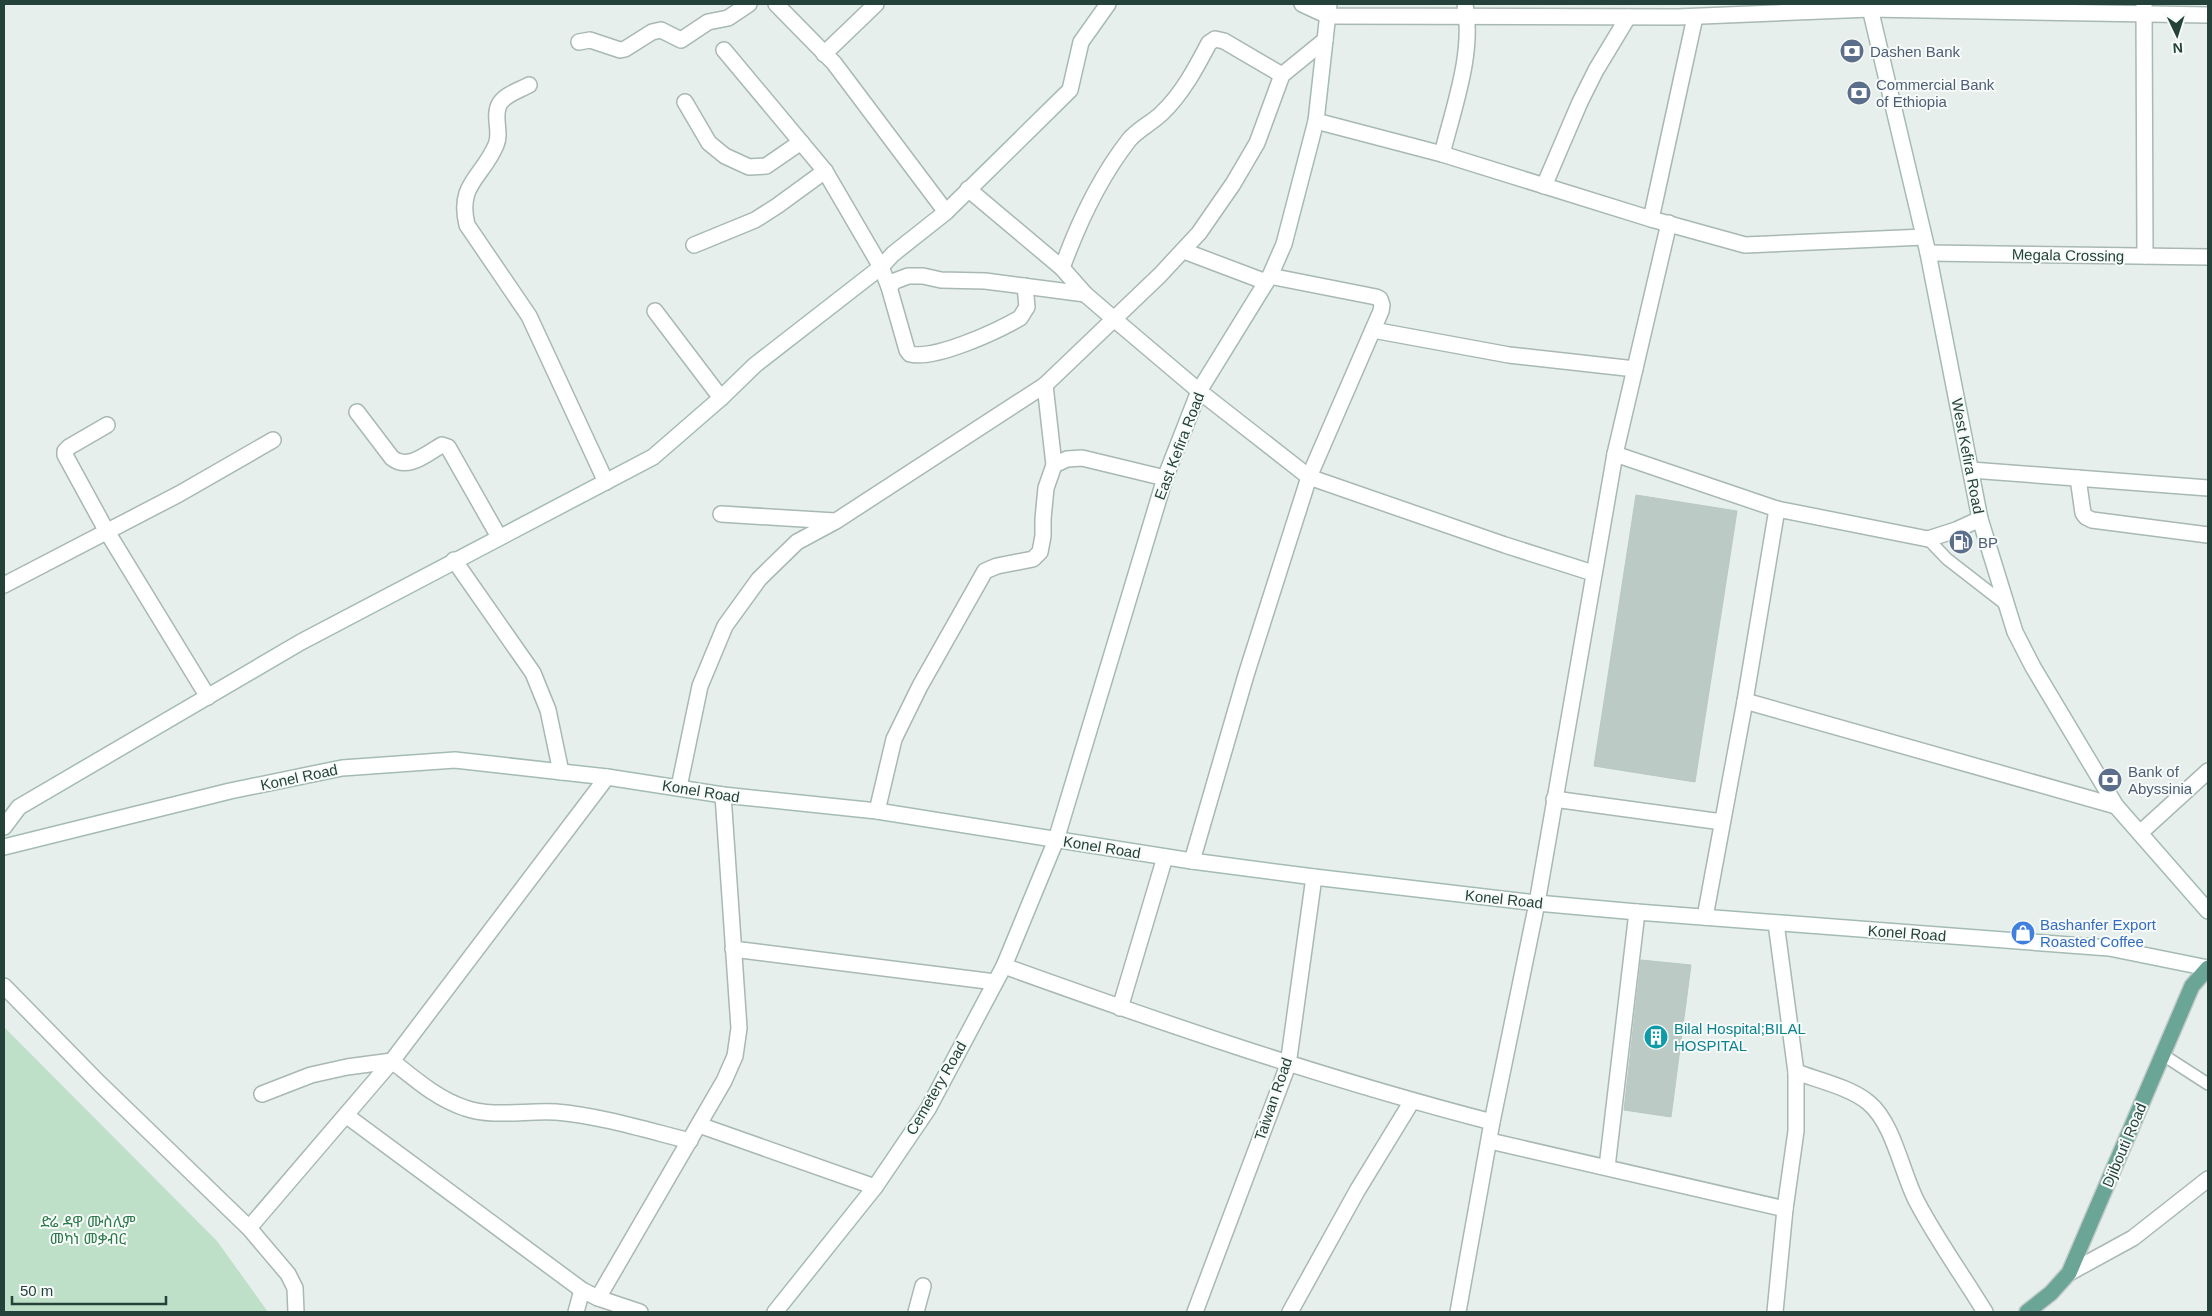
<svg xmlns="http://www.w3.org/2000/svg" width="2212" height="1316" font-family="Helvetica,'Noto Sans Ethiopic',sans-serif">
  <rect width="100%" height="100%" fill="#e6efeb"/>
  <!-- green -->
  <path fill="#bfe0c8" d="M4 1027 217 1241 268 1312H4Z"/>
  <!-- building -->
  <g fill="#bbcac4" stroke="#b8c9c2">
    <path d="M1636 495 1737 511 1695 782 1594 766Z"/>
    <path d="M1641 960 1691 965 1671 1117 1624 1110Z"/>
  </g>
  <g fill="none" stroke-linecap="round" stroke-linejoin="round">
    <defs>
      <g id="lane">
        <path d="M1928 539 1947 559 2005 604"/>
        <path d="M2163 1055 2208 1084"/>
      </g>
      <g id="street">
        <path d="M776 4 834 63 946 212"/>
        <path d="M1302 4 1328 16 1678 17 1870 9 2208 15"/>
        <path d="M2144 5 2145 256"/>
        <path d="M579 42 590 40 620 50 625 49 652 32 661 30 681 40 708 22 728 18 749 4"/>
        <path d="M724 50 825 171 881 267 889 287 907 350 910 354C936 360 997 331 1020 318L1027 307 1025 286"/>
        <path d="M824 54 876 4"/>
        <path d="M529 85C520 90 506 94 500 103 492 116 502 132 496 145 482 178 457 184 467 225L529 316 606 482"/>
        <path d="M685 102 709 143 725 156 749 167 766 166 801 142"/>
        <path d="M1316 121 1442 154 1651 219 1745 245 1924 237"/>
        <path d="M1442 154C1454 106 1474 53 1465 4"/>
        <path d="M1544 186 1580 102 1596 70 1628 17"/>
        <path d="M968 189 1062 268 1085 294 1114 319 1199 391 1309 477 1505 545 1593 573"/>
        <path d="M1651 219 1695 17"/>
        <path d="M694 245 755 220 777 206 825 171"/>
        <path d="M1184 251 1266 282"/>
        <path d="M1928 253 2208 257"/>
        <path d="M1062 268C1078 224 1100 177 1129 140 1138 129 1152 123 1162 113 1182 94 1196 68 1209 43L1215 39 1224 41 1282 75"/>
        <path d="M889 287 895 281 908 276H923L941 280 985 281 1085 294"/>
        <path d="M655 311 721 398"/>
        <path d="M1373 330 1509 355 1635 369"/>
        <path d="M357 412 392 458C408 471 427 453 442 445L448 447 499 537"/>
        <path d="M107 425 69 447 65 451V455L106 530 208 697"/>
        <path d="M1615 454 1777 509 1928 539 1956 530 1980 519"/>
        <path d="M1054 465 1067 459 1082 458 1165 478"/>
        <path d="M1971 470 2208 488"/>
        <path d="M2078 478 2083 513 2086 517 2092 520 2208 535"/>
        <path d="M721 514 835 521"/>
        <path d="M454 560 533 673 548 710 561 772"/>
        <path d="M4 585 179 494 273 440"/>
        <path d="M1745 701 2116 806"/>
        <path d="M679 787 700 686 725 626 759 579 797 542 836 521 1045 385 1160 275 1199 233 1233 184 1257 143 1282 75 1325 40"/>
        <path d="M1554 799 1722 822"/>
        <path d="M877 811 894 739 920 686 985 571 997 566 1033 559 1040 552 1043 536V519L1046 488 1054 465 1045 385"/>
        <path d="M2140 833 2208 771"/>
        <path d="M1192 861 1246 675 1309 477 1381 311 1382 305 1380 299 1376 297 1270 276"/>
        <path d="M1705 917 1745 701 1777 509"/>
        <path d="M733 949 995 982"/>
        <path d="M1004 966C1165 1024 1326 1079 1492 1122"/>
        <path d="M4 986 99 1083 249 1228 288 1274 295 1288 296 1312"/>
        <path d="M1120 1008 1165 857"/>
        <path d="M1796 1072C1818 1080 1852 1088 1869 1103 1894 1124 1902 1174 1917 1202 1937 1240 1963 1276 1985 1312"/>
        <path d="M262 1094 311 1075 347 1067 392 1061C415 1079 437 1099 465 1108 493 1118 527 1110 556 1112 601 1116 646 1130 690 1141"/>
        <path d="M347 1116 582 1290 598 1298 640 1312"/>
        <path d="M699 1125 875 1187"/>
        <path d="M1490 1141 1785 1209"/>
        <path d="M1607 1167 1637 912"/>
        <path d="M249 1228 392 1061 607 777"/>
        <path d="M2069 1273 2133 1238 2208 1179"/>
        <path d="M598 1298 724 1081 735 1056 739 1028 723 795"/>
        <path d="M576 1312 582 1290"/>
        <path d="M916 1312 923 1286"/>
        <path d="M1195 1312 1288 1065 1314 877"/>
        <path d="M1290 1312 1357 1191 1412 1101"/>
        <path d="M1458 1312 1492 1122 1537 903 1615 454 1669 223"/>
        <path d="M1775 1312 1785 1209 1796 1131V1072L1776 923"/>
      </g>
      <g id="secondary">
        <path d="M1869 4 1928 253 1980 519 2015 632 2033 667 2116 806 2208 911"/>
        <path d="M4 827 19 807 301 642 653 457 721 398 755 365 881 267 893 254 946 212 1070 90 1081 42 1108 4"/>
        <path d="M4 847 230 791 342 768 455 760 607 777 723 795 877 811 1192 861 1314 877 1537 903 1637 912 2109 948 2208 968"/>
        <path d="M775 1312 875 1187 928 1109 1004 966 1056 840 1165 478 1199 391 1270 276 1284 244 1316 121 1329 4"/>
      </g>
      <path id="primary" d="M2027 1312 2051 1293 2069 1273 2192 986 2208 968"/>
    </defs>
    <!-- lane casing -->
    <use href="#lane" stroke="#a8b8b2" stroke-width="14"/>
    <!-- street casing -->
    <use href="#street" stroke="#a8b8b2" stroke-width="18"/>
    <!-- secondary casing -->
    <use href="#secondary" stroke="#a4bbb3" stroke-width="18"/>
    <!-- primary casing -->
    <use href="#primary" stroke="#c2cac8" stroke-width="18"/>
    <!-- lane -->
    <use href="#lane" stroke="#fff" stroke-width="11"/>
    <!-- street -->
    <use href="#street" stroke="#fff" stroke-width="15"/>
    <!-- secondary -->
    <use href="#secondary" stroke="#fff" stroke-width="15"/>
    <!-- primary -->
    <use href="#primary" stroke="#6aa596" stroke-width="15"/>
  </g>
  <!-- icons -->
  <defs>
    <symbol id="bank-disc" viewBox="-11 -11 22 22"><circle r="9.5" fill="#5c6f8a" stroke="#f7fbf9"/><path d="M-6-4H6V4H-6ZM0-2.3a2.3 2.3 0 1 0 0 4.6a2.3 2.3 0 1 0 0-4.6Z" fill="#fff"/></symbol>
    <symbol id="fuel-disc" viewBox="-11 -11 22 22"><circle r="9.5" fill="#5c6f8a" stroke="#f7fbf9"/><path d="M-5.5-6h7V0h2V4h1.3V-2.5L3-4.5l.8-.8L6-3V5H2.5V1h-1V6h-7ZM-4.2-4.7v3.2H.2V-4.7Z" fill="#fff"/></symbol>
    <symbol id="shop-disc" viewBox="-11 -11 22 22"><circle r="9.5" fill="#3f7fe0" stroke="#f7fbf9"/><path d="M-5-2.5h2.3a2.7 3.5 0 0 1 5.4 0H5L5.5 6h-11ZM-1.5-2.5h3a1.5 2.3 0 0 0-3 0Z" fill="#fff"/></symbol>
    <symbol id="building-disc" viewBox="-11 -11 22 22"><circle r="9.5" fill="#0f9aa8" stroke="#f7fbf9"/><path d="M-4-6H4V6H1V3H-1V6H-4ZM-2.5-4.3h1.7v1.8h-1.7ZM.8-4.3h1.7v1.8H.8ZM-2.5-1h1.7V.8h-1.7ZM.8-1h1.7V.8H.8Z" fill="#fff"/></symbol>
  </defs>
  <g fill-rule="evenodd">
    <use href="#bank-disc" x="1838" y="37" width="28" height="28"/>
    <use href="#bank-disc" x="1845" y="79" width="28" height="28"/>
    <use href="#fuel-disc" x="1947" y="528" width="28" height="28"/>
    <use href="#bank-disc" x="2096" y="766" width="28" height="28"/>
    <use href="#shop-disc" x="2009" y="919" width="28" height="28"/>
    <use href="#building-disc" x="1642" y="1023" width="28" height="28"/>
  </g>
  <g text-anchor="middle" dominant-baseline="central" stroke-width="4" stroke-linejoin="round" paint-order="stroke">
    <!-- service labels -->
    <g font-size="15" fill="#4e5e75" stroke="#f7fbf9" text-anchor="start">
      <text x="1870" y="51">Dashen Bank</text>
      <text x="1876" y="84">Commercial Bank<tspan x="1876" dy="17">of Ethiopia</tspan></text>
      <text x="1978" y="542">BP</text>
      <text x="2128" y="771">Bank of<tspan x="2128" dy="17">Abyssinia</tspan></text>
    </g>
    <!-- street labels -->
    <g font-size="15" fill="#24423a" stroke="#f7fbf9">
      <text transform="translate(2068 255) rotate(1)">Megala Crossing</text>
      <text transform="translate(1179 446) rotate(-69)">East Kefira Road</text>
      <text transform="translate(1968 456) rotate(79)">West Kefira Road</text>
      <text transform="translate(299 777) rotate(-12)">Konel Road</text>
      <text transform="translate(701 791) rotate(9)">Konel Road</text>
      <text transform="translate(1102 847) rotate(9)">Konel Road</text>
      <text transform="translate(1504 899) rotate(6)">Konel Road</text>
      <text transform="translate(1907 933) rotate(4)">Konel Road</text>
      <text transform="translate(936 1088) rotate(-60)">Cemetery Road</text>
      <text transform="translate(1273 1099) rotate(-71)">Taiwan Road</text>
      <text transform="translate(2124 1145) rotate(-67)">Djibouti Road</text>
    </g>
    <!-- shop labels -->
    <g font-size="15" fill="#366cbe" stroke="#f7fbf9" text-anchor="start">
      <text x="2040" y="924">Bashanfer Export<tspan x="2040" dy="17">Roasted Coffee</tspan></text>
    </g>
    <!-- culture labels -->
    <g font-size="15" fill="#0d838f" stroke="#f7fbf9" text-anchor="start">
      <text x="1674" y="1028">Bilal Hospital;BILAL<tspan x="1674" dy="17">HOSPITAL</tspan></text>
    </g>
    <!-- park labels -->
    <g font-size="15" fill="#2d7a4b" stroke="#f7fbf9">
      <text x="88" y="1221">ድሬ ዳዋ ሙስሊም<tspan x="88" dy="17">መካነ መቃብር</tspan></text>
    </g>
  </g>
  <!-- border -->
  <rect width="2212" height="1316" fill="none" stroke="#24423a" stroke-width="10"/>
  <!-- north arrow -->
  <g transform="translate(2177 35) rotate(176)" stroke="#f7fbf9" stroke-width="4" paint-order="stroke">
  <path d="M0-4L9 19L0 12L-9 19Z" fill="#24423a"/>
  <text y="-8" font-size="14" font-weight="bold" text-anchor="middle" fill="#24423a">N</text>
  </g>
  <!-- scale -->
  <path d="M12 1296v8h154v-8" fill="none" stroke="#24423a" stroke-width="2.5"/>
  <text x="20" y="1296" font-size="15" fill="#24423a" stroke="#f7fbf9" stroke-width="4" paint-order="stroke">50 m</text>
</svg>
